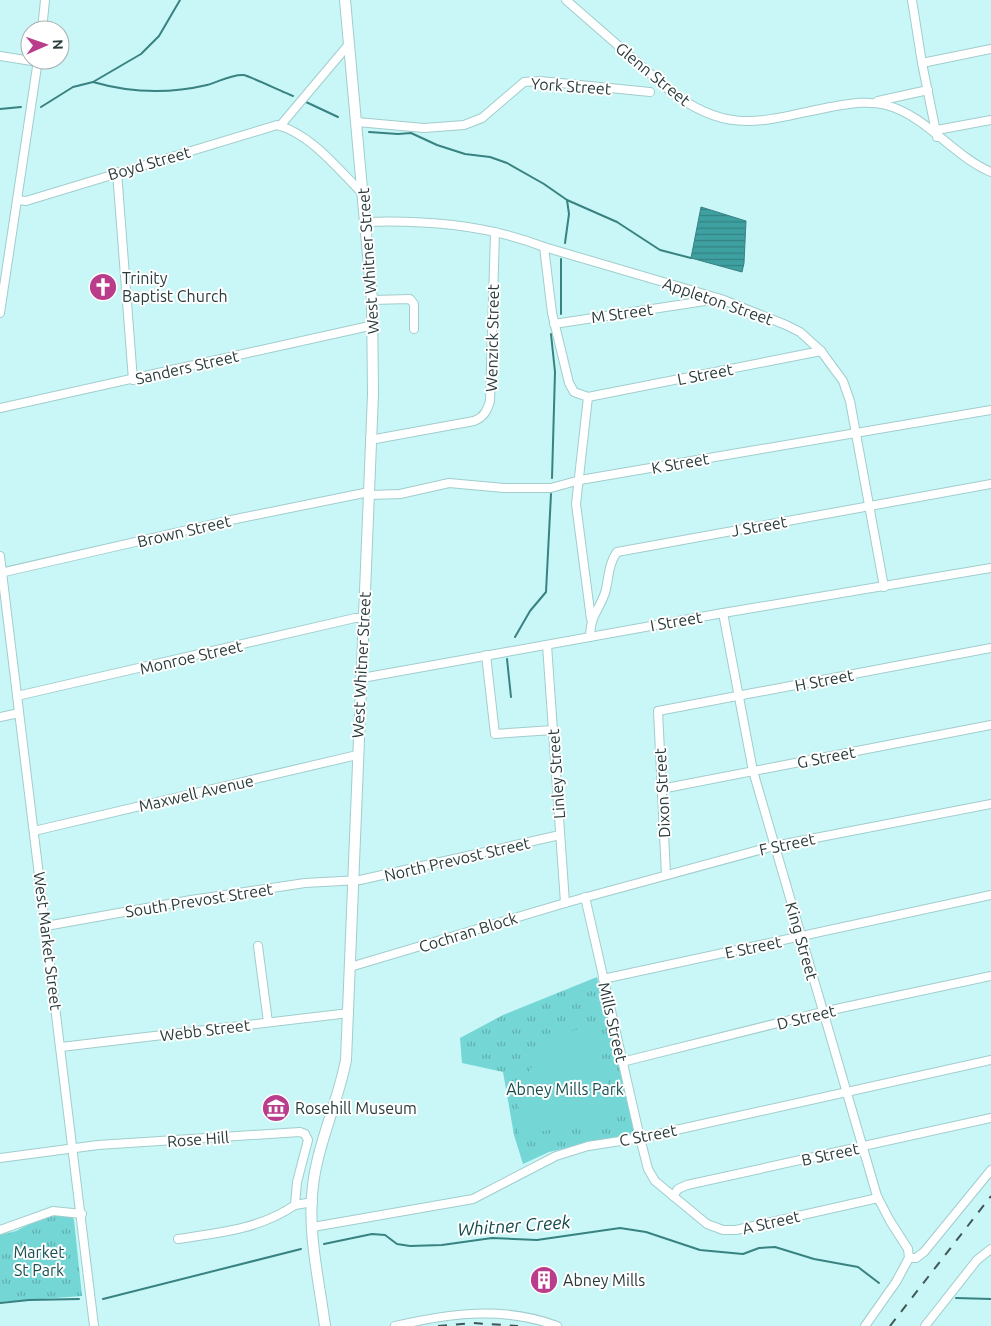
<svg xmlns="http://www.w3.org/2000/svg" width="991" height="1326" font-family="Ubuntu,sans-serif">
  <defs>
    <pattern id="park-tufts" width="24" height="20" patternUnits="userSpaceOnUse" patternTransform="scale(1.25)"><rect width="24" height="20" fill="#75d6d6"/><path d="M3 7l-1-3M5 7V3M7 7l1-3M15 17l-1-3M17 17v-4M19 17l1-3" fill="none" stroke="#60afaf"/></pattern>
    <pattern id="water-rules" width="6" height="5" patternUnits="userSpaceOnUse" patternTransform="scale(1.25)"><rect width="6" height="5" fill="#3ea0a0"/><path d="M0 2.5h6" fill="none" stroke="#348484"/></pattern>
  </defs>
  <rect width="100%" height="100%" fill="#c9f6f6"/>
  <!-- park -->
  <g fill="url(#park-tufts)">
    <path d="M597 977 635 1133 549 1152 523 1164 514 1135 503 1072 462 1063 460 1038 503 1015Z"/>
    <path d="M49 1214 72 1216 74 1220 82 1296 0 1302V1235L16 1231Z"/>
  </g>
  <!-- pitch -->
  <path fill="#75d6d6" d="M595 1026 616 1119 519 1135V1094L531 1068 553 1042 571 1031Z"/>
  <!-- water -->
  <path fill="url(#water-rules)" stroke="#388282" d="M701 207 746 221 744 263 742 272 691 258Z"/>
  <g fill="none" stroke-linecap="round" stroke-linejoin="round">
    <!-- stream -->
    <g stroke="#388282" stroke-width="2">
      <path d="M93 82C131 93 169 94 207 85 219 82 231 74 244 75 249 76 285 93 293 96"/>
      <path d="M306 102 338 117"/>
      <path d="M41 107 73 87 93 82 141 54 159 36 180 0"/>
      <path d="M0 109 21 107"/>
      <path d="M369 132 398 134 411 133 437 145 465 154 490 157 507 163 544 184 567 200 617 222 660 250 691 258"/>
      <path d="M565 243 569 214 567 200"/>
      <path d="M561 314V259"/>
      <path d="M551 334 555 372 552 478"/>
      <path d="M515 637 530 611 546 592 551 494"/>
      <path d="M507 659 511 697"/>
      <path d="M324 1244 372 1234 385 1235 397 1244 410 1246 442 1245 492 1238 537 1240 620 1228 646 1232 700 1250 743 1254 759 1248 775 1247 814 1259 858 1267 879 1283"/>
      <path d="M956 1298 991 1299"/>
      <path d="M103 1299 301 1249"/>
      <path d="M0 1303 29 1300 79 1299"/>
    </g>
    <defs>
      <g id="minor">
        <path d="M566 0 669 90C728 136 762 121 830 107 848 104 868 100 886 105 927 116 953 156 991 172"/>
        <path d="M912 0 922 63 937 137"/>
        <path d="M42 30 45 0"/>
        <path d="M0 56 38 62"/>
        <path d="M922 63 991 49"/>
        <path d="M878 101 928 90"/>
        <path d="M357 122 424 128 464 125 482 118 524 82 540 81 650 92"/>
        <path d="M280 126 349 44"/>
        <path d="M937 130 991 120"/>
        <path d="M117 172 133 380"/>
        <path d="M17 200 26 201 277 125C311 134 338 169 363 194"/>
        <path d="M366 222C426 220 488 225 544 247L721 299 786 325 800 332 821 351 843 381 850 401 884 587"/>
        <path d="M544 247 552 313 569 383 574 392 588 397 576 504 591 619"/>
        <path d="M372 300 410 299 414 304V329"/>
        <path d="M0 313 38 60"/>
        <path d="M554 324 718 299"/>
        <path d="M588 397 821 351"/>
        <path d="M0 408 365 327H373"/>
        <path d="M370 440 474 421C484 417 487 411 490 401L495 232"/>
        <path d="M369 495 400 494 449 483 504 488H551L580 480 991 410"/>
        <path d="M0 556 94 1326"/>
        <path d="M0 573 231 520 369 492"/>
        <path d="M723 613 753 771 877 1196 890 1221 908 1249 909 1258"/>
        <path d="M590 637C591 613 598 613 605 593 609 579 608 564 617 552L991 484"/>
        <path d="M547 645 565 903"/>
        <path d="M486 655 495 734 553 730"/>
        <path d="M362 678 723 613 991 568"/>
        <path d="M17 696 355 618H364"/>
        <path d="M0 717 19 713"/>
        <path d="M661 789 991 725"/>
        <path d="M34 831 357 755"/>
        <path d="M666 875 658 711 991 648"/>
        <path d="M585 897 640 1138 648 1169 655 1181 707 1224 723 1230H736L878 1198"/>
        <path d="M46 926 191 900 305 883 360 880 560 835"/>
        <path d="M258 946 268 1022"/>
        <path d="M350 967 565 903 774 846 991 804"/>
        <path d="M603 979 991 895"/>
        <path d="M61 1047 349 1013"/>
        <path d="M622 1062 822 1012 991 976"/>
        <path d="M0 1158 98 1145 300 1132 305 1134 308 1140 297 1182 295 1205 313 1202"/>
        <path d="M673 1196 678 1189 687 1185 991 1118"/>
        <path d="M313 1227 473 1199 556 1156 588 1146 640 1138 991 1060"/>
        <path d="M0 1230 53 1211 82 1214"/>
        <path d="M178 1239C219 1233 260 1229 295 1205"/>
        <path d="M909 1258H916L924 1252 991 1170"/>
        <path d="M395 1326C450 1313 504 1306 557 1326"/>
        <path d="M865 1326 896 1282 909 1258"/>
        <path d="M925 1326 977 1260 991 1249"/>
      </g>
      <path id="major" d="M325 1326C319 1280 307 1232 313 1185 318 1143 338 1102 346 1060L373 394 372 300 345 0"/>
    </defs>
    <!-- minor casing -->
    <use href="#minor" stroke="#a1cdcd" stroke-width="10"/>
    <!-- major casing -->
    <use href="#major" stroke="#a1cdcd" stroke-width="12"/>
    <!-- minor -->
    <use href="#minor" stroke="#fff" stroke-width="8"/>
    <!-- major -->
    <use href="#major" stroke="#fff" stroke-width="10"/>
    <!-- rail -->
    <g stroke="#415757" stroke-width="2" stroke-dasharray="9 9" stroke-linecap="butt">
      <path d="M438 1326 473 1323 518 1326"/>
      <path d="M890 1326 991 1196"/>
    </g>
  </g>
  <!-- icons -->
  <defs>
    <symbol id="church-disc" viewBox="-11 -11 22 22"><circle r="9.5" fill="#ba3d8c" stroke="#fff"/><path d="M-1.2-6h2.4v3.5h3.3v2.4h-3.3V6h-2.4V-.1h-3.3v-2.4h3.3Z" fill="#fff"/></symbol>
    <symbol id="museum-disc" viewBox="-11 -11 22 22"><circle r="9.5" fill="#ba3d8c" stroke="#fff"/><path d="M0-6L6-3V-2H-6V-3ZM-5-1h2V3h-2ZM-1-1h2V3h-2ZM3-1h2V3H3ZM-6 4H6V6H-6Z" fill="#fff"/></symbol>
    <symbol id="building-disc" viewBox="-11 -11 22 22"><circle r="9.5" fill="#ba3d8c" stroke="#fff"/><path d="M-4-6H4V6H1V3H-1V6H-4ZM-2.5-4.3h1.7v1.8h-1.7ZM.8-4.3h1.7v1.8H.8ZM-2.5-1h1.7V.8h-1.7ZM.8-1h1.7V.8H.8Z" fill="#fff"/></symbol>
  </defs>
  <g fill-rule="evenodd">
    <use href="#church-disc" x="87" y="271" width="32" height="32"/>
    <use href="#museum-disc" x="260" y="1092" width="32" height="32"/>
    <use href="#building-disc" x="528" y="1264" width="32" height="32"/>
  </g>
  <g text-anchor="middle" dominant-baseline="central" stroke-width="4" stroke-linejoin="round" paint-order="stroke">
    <!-- street labels -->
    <g font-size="16" fill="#293b3b" stroke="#fff">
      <text transform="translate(653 74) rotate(39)">Glenn Street</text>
      <text transform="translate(571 86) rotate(4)">York Street</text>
      <text transform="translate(149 163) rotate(-16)">Boyd Street</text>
      <text transform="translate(368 261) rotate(-94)">West Whitner Street</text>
      <text transform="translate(718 301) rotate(19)">Appleton Street</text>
      <text transform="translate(622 313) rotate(-8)">M Street</text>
      <text transform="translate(492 338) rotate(-89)">Wenzick Street</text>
      <text transform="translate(187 367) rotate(-13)">Sanders Street</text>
      <text transform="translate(705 374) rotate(-11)">L Street</text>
      <text transform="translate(680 463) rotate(-10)">K Street</text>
      <text transform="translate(759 526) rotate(-10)">J Street</text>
      <text transform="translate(184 531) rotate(-13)">Brown Street</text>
      <text transform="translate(676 621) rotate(-10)">I Street</text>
      <text transform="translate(191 657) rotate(-13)">Monroe Street</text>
      <text transform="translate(361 665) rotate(-87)">West Whitner Street</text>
      <text transform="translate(824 680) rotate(-11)">H Street</text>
      <text transform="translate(826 757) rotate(-11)">G Street</text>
      <text transform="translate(556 774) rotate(-94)">Linley Street</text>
      <text transform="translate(196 793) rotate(-13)">Maxwell Avenue</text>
      <text transform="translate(662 793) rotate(-93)">Dixon Street</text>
      <text transform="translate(787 844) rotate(-12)">F Street</text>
      <text transform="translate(457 859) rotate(-13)">North Prevost Street</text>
      <text transform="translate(199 900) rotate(-9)">South Prevost Street</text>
      <text transform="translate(468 932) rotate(-17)">Cochran Block</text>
      <text transform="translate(48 941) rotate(83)">West Market Street</text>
      <text transform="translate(802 941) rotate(74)">King Street</text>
      <text transform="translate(753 947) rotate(-12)">E Street</text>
      <text transform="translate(806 1017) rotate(-14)">D Street</text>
      <text transform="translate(613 1022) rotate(77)">Mills Street</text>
      <text transform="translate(205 1030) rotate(-7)">Webb Street</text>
      <text transform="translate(648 1135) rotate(-11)">C Street</text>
      <text transform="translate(198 1139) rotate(-4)">Rose Hill</text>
      <text transform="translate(830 1154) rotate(-12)">B Street</text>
      <text transform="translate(771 1222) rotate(-13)">A Street</text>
    </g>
    <!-- poi labels -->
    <g font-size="16" fill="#293b3b" stroke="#fff" text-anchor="start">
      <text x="122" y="278">Trinity<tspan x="122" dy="18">Baptist Church</tspan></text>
      <text x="295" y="1108">Rosehill Museum</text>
      <text x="563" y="1280">Abney Mills</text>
    </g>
    <!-- park labels -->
    <g font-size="16" fill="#174f4f" stroke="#fff">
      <text x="565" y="1089">Abney Mills Park</text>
      <text x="39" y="1252">Market<tspan x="39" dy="18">St Park</tspan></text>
    </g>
    <!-- water labels -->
    <g font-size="18" font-style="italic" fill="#0f4949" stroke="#fff">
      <text transform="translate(514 1225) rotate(-4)">Whitner Creek</text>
    </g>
  </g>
  <!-- north arrow -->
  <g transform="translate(45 45) rotate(88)"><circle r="24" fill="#ffffff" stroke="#a9b1b1"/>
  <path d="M0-4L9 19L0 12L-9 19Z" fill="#ba3d8c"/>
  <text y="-8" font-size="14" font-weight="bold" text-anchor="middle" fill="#293b3b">N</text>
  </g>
</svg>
